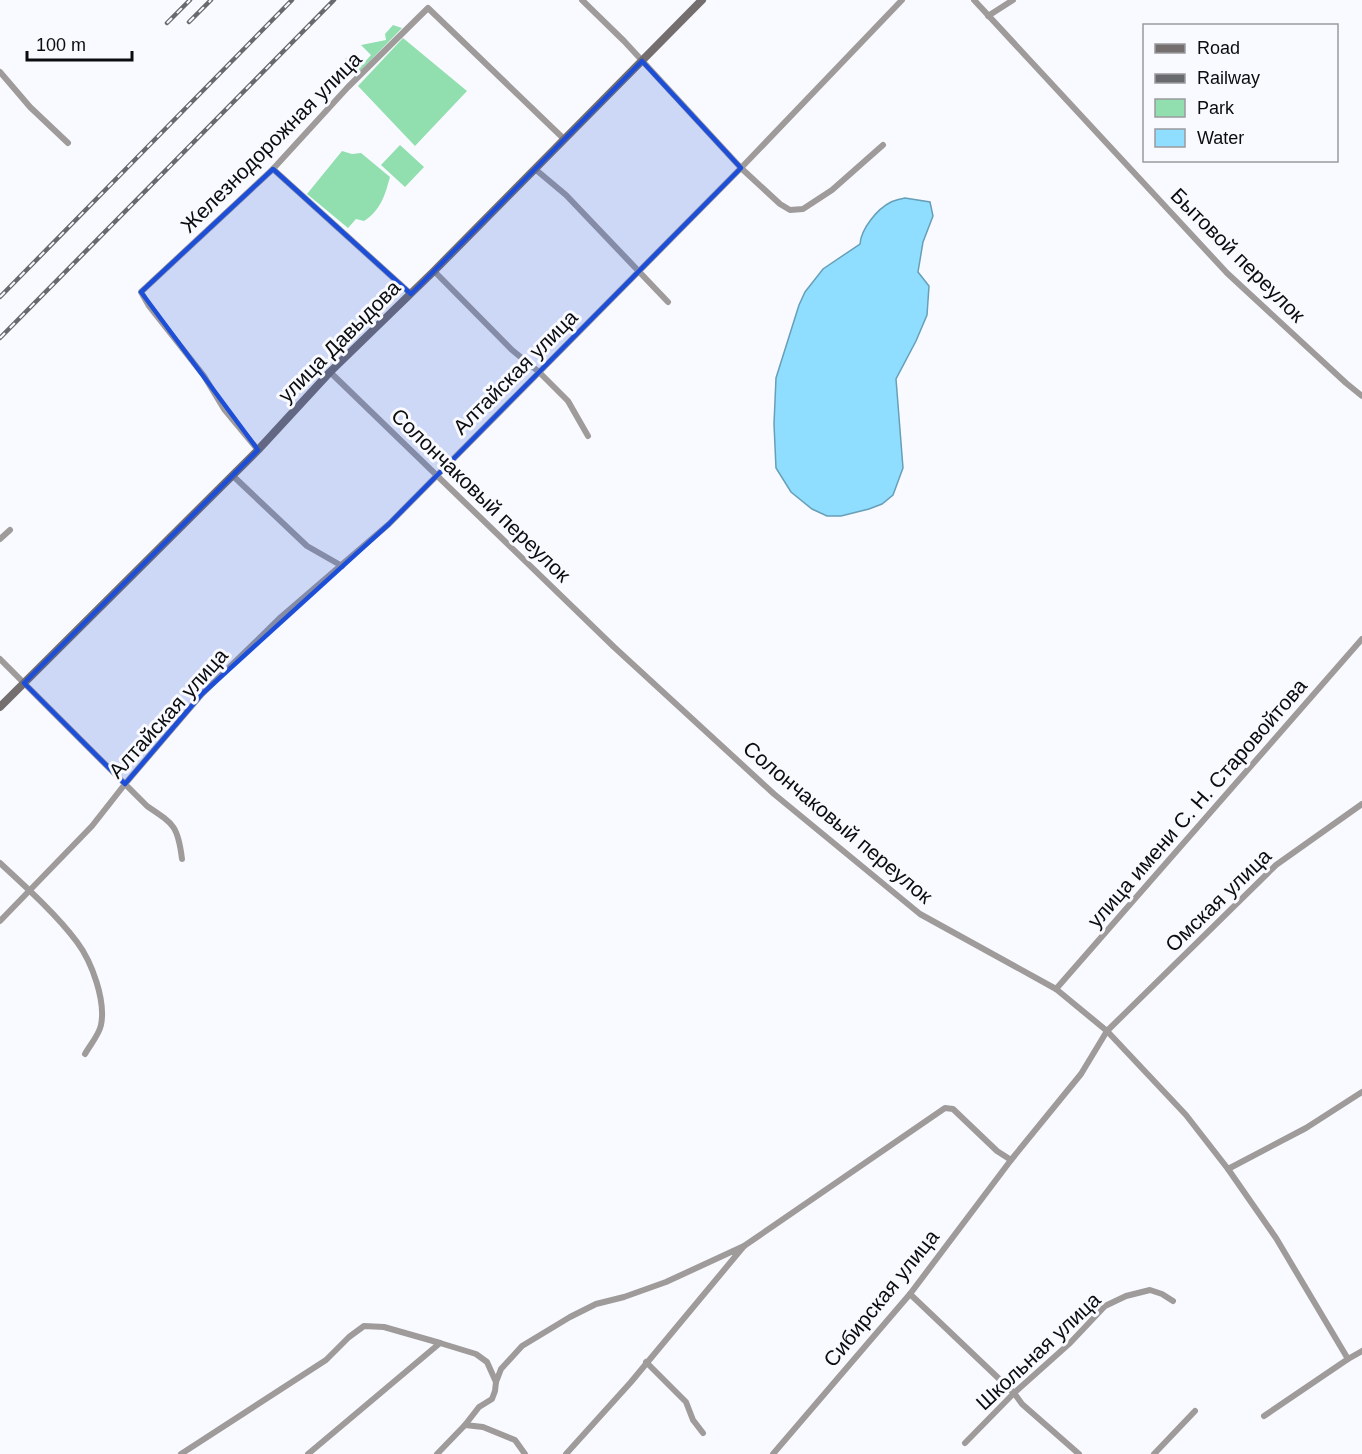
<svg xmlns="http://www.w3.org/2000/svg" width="1362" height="1454" font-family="Helvetica,sans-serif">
  <rect width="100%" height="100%" fill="#f9faff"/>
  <!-- green -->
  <g fill="#91dfae">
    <path d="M393 25 402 28 360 71 345 59 351 54 363 64 371 55 361 45 386 40 385 34Z"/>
    <path d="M403 38 467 91 415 146 358 86Z"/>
    <path d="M400 145 424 167 405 187 381 165Z"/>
    <path d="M342 151 352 154 361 153 390 177C385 195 381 210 364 221L356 219 348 228 307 194Z"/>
  </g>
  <!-- water -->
  <path fill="#8fdeff" stroke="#679fb7" stroke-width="1.5" d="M905 198 930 202 933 216 923 242 918 272 929 286 927 315 916 341 896 379 903 468 893 495 882 504 869 509 841 516H827L812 509 791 492 776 468 774 424 776 378 799 305 805 292 823 269 860 244C861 229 877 209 891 202 895 200 901 199 905 198Z"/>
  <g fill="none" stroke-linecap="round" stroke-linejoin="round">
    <!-- street -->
    <g stroke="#9f9b9b" stroke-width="6">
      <path d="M582 0 624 41 741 168 780 204 790 210 803 209 832 190 883 145"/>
      <path d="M974 0 1227 273 1346 383 1362 396"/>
      <path d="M988 16 1013 0"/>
      <path d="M0 72 30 107 68 143"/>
      <path d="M273 169 411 294"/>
      <path d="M535 169 566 195 668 302"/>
      <path d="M434 271 512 350 539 372 568 401 588 436"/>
      <path d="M330 372 614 647 774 794 920 914 1056 989 1107 1031 1186 1115 1228 1169 1276 1238 1348 1359"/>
      <path d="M258 450 224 409 204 376 149 306 141 292 273 169 348 87 428 8 564 139"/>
      <path d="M232 475 307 546 342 566"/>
      <path d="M0 539 10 530"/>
      <path d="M0 659 147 806C174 824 178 826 182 859"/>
      <path d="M0 863C25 886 57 915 77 942 92 962 106 1001 101 1025 99 1035 90 1045 85 1054"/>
      <path d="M0 921 92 826 125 784 202 694 281 617 389 524 741 168 902 0"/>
      <path d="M1056 989 1362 639"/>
      <path d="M1228 1169 1306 1128 1362 1092"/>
      <path d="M744 1246 945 1108 953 1109 997 1151 1011 1160"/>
      <path d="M910 1294 1014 1393 1022 1404 1079 1454"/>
      <path d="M440 1343 476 1354 487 1362 496 1382 495 1391 492 1399 479 1407 465 1425 483 1427 515 1440 525 1454"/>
      <path d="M646 1362 686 1402 693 1420 703 1433"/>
      <path d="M496 1382 501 1369 522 1346 570 1317 596 1304 624 1297 666 1282 744 1246 631 1382 566 1454"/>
      <path d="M1264 1416 1348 1359 1362 1351"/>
      <path d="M965 1443 1014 1393 1070 1343 1105 1306 1126 1296 1150 1290 1162 1294 1173 1301"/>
      <path d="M181 1454 326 1360 349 1337 364 1326 384 1327 440 1343 308 1454"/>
      <path d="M437 1454 465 1425"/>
      <path d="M773 1454 910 1294 1011 1160 1081 1074 1107 1031 1276 865 1362 804"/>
      <path d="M1154 1454 1195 1411"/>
    </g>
    <!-- secondary -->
    <path stroke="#746e6e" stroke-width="8" d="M0 707 258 450 330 372 434 271 702 0"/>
    <defs>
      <g id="rail">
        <path d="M189 22 211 0"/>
        <path d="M167 23 190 0"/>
        <path d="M0 297 292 0"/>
        <path d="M0 338 334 0"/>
      </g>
    </defs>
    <!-- rail casing -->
    <use href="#rail" stroke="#696a6d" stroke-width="4.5"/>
    <!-- rail -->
    <use href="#rail" stroke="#f9faff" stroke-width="2" stroke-dasharray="7" stroke-linecap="butt"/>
  </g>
  <!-- marked area -->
  <path fill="#1d4ed8" fill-opacity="0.2" stroke="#1d4ed8" stroke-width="4.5" stroke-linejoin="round" d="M642 61 741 168 389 524 202 694 125 784 24 683 258 450 141 292 273 169 411 294Z"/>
  <g text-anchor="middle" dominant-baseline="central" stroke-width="6" stroke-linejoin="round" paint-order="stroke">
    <!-- street labels -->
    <g font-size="21" fill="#0b0c0e" stroke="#f9faff">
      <text transform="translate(271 142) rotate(-45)">Железнодорожная улица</text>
      <text transform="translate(1238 255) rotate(45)">Бытовой переулок</text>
      <text transform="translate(339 341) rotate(-45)">улица Давыдова</text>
      <text transform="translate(515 372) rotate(-45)">Алтайская улица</text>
      <text transform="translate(481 495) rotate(44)">Солончаковый переулок</text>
      <text transform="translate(168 713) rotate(-48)">Алтайская улица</text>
      <text transform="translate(1197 803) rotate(-49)">улица имени С. Н. Старовойтова</text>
      <text transform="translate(838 822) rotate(40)">Солончаковый переулок</text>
      <text transform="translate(1218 900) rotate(-44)">Омская улица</text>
      <text transform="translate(881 1298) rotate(-51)">Сибирская улица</text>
      <text transform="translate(1038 1351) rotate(-43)">Школьная улица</text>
    </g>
  </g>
  <!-- legend -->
  <rect x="1143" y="24" width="195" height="138" fill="#f9faff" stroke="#9a9b9f" stroke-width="1.5"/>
  <rect x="1155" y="44" width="30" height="9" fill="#746e6e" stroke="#9a9b9f" stroke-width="1.5"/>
  <text x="1197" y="54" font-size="18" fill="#0b0c0e">Road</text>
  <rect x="1155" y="74" width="30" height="9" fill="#696a6d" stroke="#9a9b9f" stroke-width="1.5"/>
  <text x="1197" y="84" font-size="18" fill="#0b0c0e">Railway</text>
  <rect x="1155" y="99" width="30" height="18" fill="#91dfae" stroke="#9a9b9f" stroke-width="1.5"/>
  <text x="1197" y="114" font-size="18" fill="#0b0c0e">Park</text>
  <rect x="1155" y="129" width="30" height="18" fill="#8fdeff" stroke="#9a9b9f" stroke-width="1.5"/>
  <text x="1197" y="144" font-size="18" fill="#0b0c0e">Water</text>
  <!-- scale -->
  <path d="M27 51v9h105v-9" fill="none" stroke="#0b0c0e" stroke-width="3"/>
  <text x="36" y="51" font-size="18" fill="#0b0c0e" stroke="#f9faff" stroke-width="4.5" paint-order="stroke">100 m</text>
</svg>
